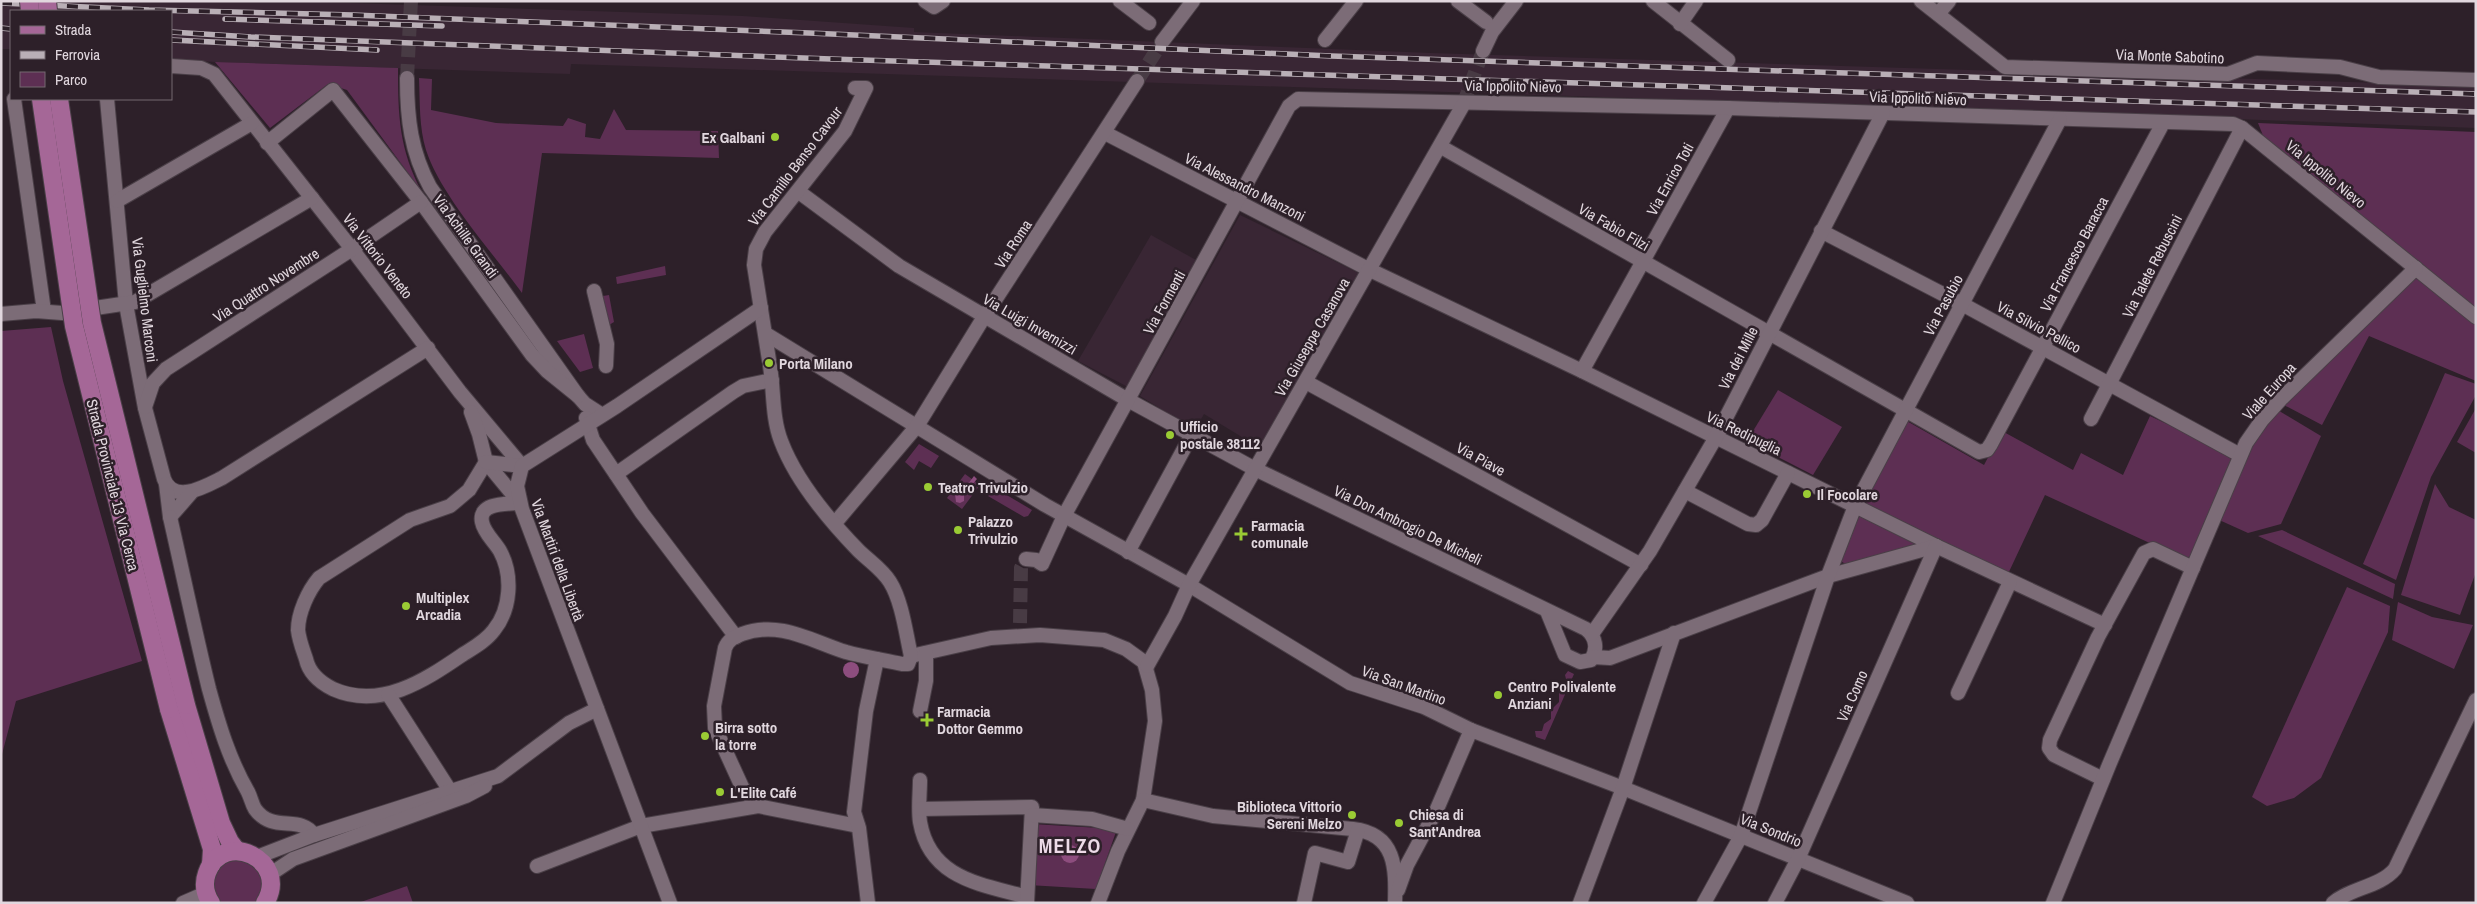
<svg xmlns="http://www.w3.org/2000/svg" width="2477" height="904" font-family="'Archivo Narrow',sans-serif">
  <rect width="100%" height="100%" fill="#2d2029"/>
  <!-- built -->
  <g fill="#392634">
    <path d="M1 1H291L743 16 914 28V32L1162 42 1431 53 2476 86V128L1948 108 571 64 570 74 215 62 171 59V11H11V49H1Z"/>
    <path d="M1240 215 1361 274 1265 451 1204 414 1195 430 1140 396Z"/>
    <path d="M1151 235 1196 260 1128 387 1078 361Z"/>
  </g>
  <!-- green -->
  <g fill="#5d2f53">
    <path d="M215 62 398 68C398 115 399 150 422 192L347 90 328 84 270 128Z"/>
    <path d="M419 78 432 79 431 110 496 123 563 126 568 118 586 124 585 137 600 139 614 109 626 130 718 131 719 158 542 153 522 293C493 253 441 196 426 150 419 127 420 102 419 78Z"/>
    <path d="M2258 123 2476 132V308L2264 138Z"/>
    <path d="M665 266 666 275 617 284 616 277Z"/>
    <path d="M2415 273 2476 321V381L2369 336 2322 425 2282 404Z"/>
    <path d="M609 295 614 322 599 331 591 298Z"/>
    <path d="M51 327 63 381 142 661 16 701 1 758V331Z"/>
    <path d="M584 334 593 368 580 372 557 341Z"/>
    <path d="M2445 373 2476 384V395L2431 477 2396 580 2363 564Z"/>
    <path d="M1778 390 1842 427 1813 475 1747 441Z"/>
    <path d="M2476 408V453L2457 442Z"/>
    <path d="M2276 409 2321 436 2281 524 2248 533 2217 519 2242 458Z"/>
    <path d="M2150 416 2235 456 2189 561 2045 495 2007 576 1863 502 1905 420 1984 465 2002 431 2073 470 2081 453 2123 475Z"/>
    <path d="M919 444 939 456 931 468 919 461 914 470 905 462Z"/>
    <path d="M965 474 980 485 962 509 947 498Z"/>
    <path d="M2435 484 2449 507 2476 520V572L2460 615 2401 595Z"/>
    <path d="M995 488 1032 510 1028 516 1024 517 988 496Z"/>
    <path d="M1859 516 1921 546 1848 565 1838 560Z"/>
    <path d="M2282 530 2395 584 2393 599 2258 536Z"/>
    <path d="M2347 587 2390 606 2388 632 2321 778 2294 798 2267 806 2252 797Z"/>
    <path d="M2398 602 2432 617 2473 625 2454 669 2392 640Z"/>
    <path d="M1568 671 1574 674 1545 740 1536 737 1535 731H1542L1544 724 1551 719V710L1559 702V692L1567 683 1565 675Z"/>
    <path d="M1032 824 1117 829 1096 889 1028 885Z"/>
    <path d="M241 856 265 874 260 903H218C213 896 213 892 213 884 213 862 222 863 241 856Z"/>
    <path d="M407 886 413 903H358Z"/>
  </g>
  <!-- water -->
  <g fill="#8d4d7e">
    <path d="M974 476 977 479 964 494V501L960 503 956 502 955 494 962 492Z"/>
    <circle cx="851" cy="670" r="8"/>
    <circle cx="1070" cy="854" r="9"/>
  </g>
  <g fill="none" stroke-linecap="round" stroke-linejoin="round">
    <!-- minor-tunnel -->
    <g stroke="#483b44" stroke-width="14" stroke-dasharray="14 7" stroke-linecap="butt">
      <path d="M407 78 411 1"/>
      <path d="M1137 81 1162 42"/>
      <path d="M1463 105 1483 51"/>
      <path d="M1020 623 1021 568 1026 559"/>
    </g>
    <defs>
      <g id="minor">
        <path d="M925 1 934 7 943 1"/>
        <path d="M1120 1 1149 23"/>
        <path d="M1458 1 1486 22"/>
        <path d="M1653 1 1728 60"/>
        <path d="M1921 1 2005 67 2228 74 2257 63 2340 67 2379 77 2476 80"/>
        <path d="M1938 14 1949 1"/>
        <path d="M1680 24 1696 1"/>
        <path d="M1325 40 1356 1"/>
        <path d="M1162 42 1193 1"/>
        <path d="M1483 51 1492 32 1516 1"/>
        <path d="M171 66 201 68 214 74 352 249 460 392 522 466"/>
        <path d="M407 78C407 119 411 152 430 187L578 396 585 404 602 415"/>
        <path d="M14 99 44 311"/>
        <path d="M107 99 126 304 145 408 164 479C174 505 206 486 222 478L428 348"/>
        <path d="M1105 133 1370 270 1582 371 1936 546 2105 625"/>
        <path d="M267 143 333 90 421 202 532 355 547 371 578 396"/>
        <path d="M1443 148 1979 452 1987 450 1991 444 2163 123"/>
        <path d="M799 192 899 266 1128 400 1255 469 1586 629C1596 637 1598 649 1591 660L1580 662 1565 655 1547 611"/>
        <path d="M117 201 252 123"/>
        <path d="M1821 231 1962 304 2240 455"/>
        <path d="M594 291 607 344 606 366"/>
        <path d="M1 314 36 311 62 313 135 302 312 198"/>
        <path d="M766 334 1045 505 1189 585 1350 683 1424 707 1471 730 1623 788 1907 903"/>
        <path d="M769 360 754 265 756 249 765 232 845 131 866 88H855"/>
        <path d="M1582 371 1728 108"/>
        <path d="M1306 382 1641 565"/>
        <path d="M145 407 153 383 166 369 352 249 421 202"/>
        <path d="M471 412 479 434 486 462 519 502"/>
        <path d="M586 418 593 440 642 513 736 637"/>
        <path d="M2091 419 2242 128"/>
        <path d="M486 462 469 490 450 506 410 520 319 578C308 591 298 613 298 630 299 640 303 650 306 659 309 673 321 683 333 689 380 710 424 681 462 655 473 648 486 641 494 630 511 609 513 575 500 551 495 542 484 533 482 522 478 502 508 504 520 503"/>
        <path d="M486 462 522 466"/>
        <path d="M616 474 733 392 743 386 772 380"/>
        <path d="M166 484 170 517 191 493"/>
        <path d="M1685 491 1748 524 1756 525 1762 520 1788 473"/>
        <path d="M170 517C183 574 195 632 209 689 219 725 229 759 248 792 251 798 252 804 255 809 273 834 300 814 314 835"/>
        <path d="M835 523 917 426 984 317 1137 81"/>
        <path d="M1128 552 1192 434"/>
        <path d="M1026 559 1036 560 1042 564 1064 516 1289 106 1298 99 1728 108 2233 124 2242 128 2476 317"/>
        <path d="M1592 634 1650 551 1716 437 1883 113"/>
        <path d="M911 656 991 638 1040 635 1104 640 1126 649 1144 662 1152 690 1155 721 1143 800 1118 851 1098 903"/>
        <path d="M1593 657 1610 658 1828 576 1936 546"/>
        <path d="M1147 666 1175 616 1189 585 1463 105"/>
        <path d="M1958 693 2010 582"/>
        <path d="M388 694 454 797"/>
        <path d="M920 711 926 681V653"/>
        <path d="M2103 779 2054 755 2049 748 2050 740 2098 637 2144 553 2153 549 2193 568"/>
        <path d="M920 780C920 793 918 809 920 822 930 879 981 884 1027 897"/>
        <path d="M1143 800 1213 816 1353 829C1396 834 1396 868 1395 903"/>
        <path d="M758 806 742 787 715 728 714 706 725 648C728 640 734 637 742 634 780 620 811 641 846 652 864 657 884 660 902 664H908L911 656C906 634 902 601 890 582 882 569 869 561 858 550 829 520 796 481 781 441 772 418 774 391 770 366"/>
        <path d="M920 809 1032 807 1027 903"/>
        <path d="M1032 815 1092 819 1128 829"/>
        <path d="M257 857 314 835 498 776 569 723 597 709"/>
        <path d="M537 866 641 826 758 806 858 826"/>
        <path d="M269 875 293 859 466 796 485 786"/>
        <path d="M1398 890 1407 865 1437 809 1471 730"/>
        <path d="M183 903 206 893"/>
        <path d="M670 903 522 509 517 486 522 466 617 406 761 308"/>
        <path d="M868 903 859 828 854 812 866 711 877 659"/>
        <path d="M1304 903 1315 853 1348 862 1358 830"/>
        <path d="M1580 903 1623 788 1674 633"/>
        <path d="M1704 903 1741 836 1828 576 1855 506 2060 119"/>
        <path d="M1775 903 1798 859 1936 546"/>
        <path d="M2053 903 2109 765 2246 443 2262 420 2281 399 2416 268"/>
        <path d="M2333 903C2350 888 2380 887 2395 869L2476 700"/>
      </g>
      <g id="major">
        <path d="M186 705 221 823 230 842 237 851"/>
        <path d="M169 709 212 849 211 865"/>
        <path d="M211 903C205 894 203 884 207 873 223 828 291 860 265 903"/>
      </g>
    </defs>
    <!-- minor casing -->
    <use href="#minor" stroke="#4a3f47" stroke-width="16"/>
    <!-- major casing -->
    <use href="#major" stroke="#4a3f47" stroke-width="20"/>
    <!-- minor -->
    <use href="#minor" stroke="#7c6c77" stroke-width="14"/>
    <!-- major -->
    <use href="#major" stroke="#a56797" stroke-width="18"/>
    <defs>
      <g id="rail">
        <path d="M1 3 149 10 353 15 809 33 1331 56 2476 94"/>
        <path d="M225 19 442 26"/>
        <path d="M1 28 11 29"/>
        <path d="M171 32 251 37 831 59 2476 112"/>
        <path d="M171 40 377 50"/>
      </g>
    </defs>
    <!-- rail casing -->
    <use href="#rail" stroke="#b9afb6" stroke-width="5.5"/>
    <!-- rail -->
    <use href="#rail" stroke="#2d2029" stroke-width="4" stroke-dasharray="11" stroke-linecap="butt"/>
    <defs>
      <g id="major-bridge">
        <path d="M29 1 30 11"/>
        <path d="M47 1 48 11"/>
        <path d="M41 99 74 326 169 709"/>
        <path d="M59 99 92 323 186 705"/>
      </g>
    </defs>
    <!-- major-bridge casing -->
    <use href="#major-bridge" stroke="#4a3f47" stroke-width="20" stroke-linecap="butt"/>
    <!-- major-bridge -->
    <use href="#major-bridge" stroke="#a56797" stroke-width="18"/>
  </g>
  <!-- markers -->
  <g fill="#9acb34" stroke="#2d2029" stroke-width="2">
    <circle cx="775" cy="137" r="5"/>
    <circle cx="769" cy="363" r="5"/>
    <circle cx="1170" cy="435" r="5"/>
    <circle cx="928" cy="487" r="5"/>
    <circle cx="1807" cy="494" r="5"/>
    <circle cx="958" cy="530" r="5"/>
    <path d="M1238.5 526.5h5v5h5v5h-5v5h-5v-5h-5v-5h5z"/>
    <circle cx="406" cy="606" r="5"/>
    <circle cx="1498" cy="695" r="5"/>
    <path d="M924.5 712.5h5v5h5v5h-5v5h-5v-5h-5v-5h5z"/>
    <circle cx="705" cy="736" r="5"/>
    <circle cx="720" cy="792" r="5"/>
    <circle cx="1352" cy="815" r="5"/>
    <circle cx="1399" cy="823" r="5"/>
  </g>
  <g text-anchor="middle" dominant-baseline="central" stroke-width="5" stroke-linejoin="round" paint-order="stroke">
    <!-- street labels -->
    <g font-size="15" fill="#e1d7de" stroke="#2d2029">
      <text transform="translate(2170 56) rotate(2)">Via Monte Sabotino</text>
      <text transform="translate(1513 86) rotate(1)">Via Ippolito Nievo</text>
      <text transform="translate(1918 98) rotate(2)">Via Ippolito Nievo</text>
      <text transform="translate(795 166) rotate(-53)">Via Camillo Benso Cavour</text>
      <text transform="translate(2326 174) rotate(39)">Via Ippolito Nievo</text>
      <text transform="translate(1670 179) rotate(-61)">Via Enrico Toti</text>
      <text transform="translate(1245 187) rotate(27)">Via Alessandro Manzoni</text>
      <text transform="translate(1614 227) rotate(30)">Via Fabio Filzi</text>
      <text transform="translate(466 236) rotate(54)">Via Achille Grandi</text>
      <text transform="translate(1013 244) rotate(-57)">Via Roma</text>
      <text transform="translate(2074 254) rotate(-62)">Via Francesco Baracca</text>
      <text transform="translate(378 256) rotate(52)">Via Vittorio Veneto</text>
      <text transform="translate(2152 266) rotate(-63)">Via Talete Rebuscini</text>
      <text transform="translate(266 285) rotate(-33)">Via Quattro Novembre</text>
      <text transform="translate(145 300) rotate(83)">Via Guglielmo Marconi</text>
      <text transform="translate(1164 302) rotate(-61)">Via Formenti</text>
      <text transform="translate(1943 305) rotate(-62)">Via Pasubio</text>
      <text transform="translate(1030 324) rotate(30)">Via Luigi Invernizzi</text>
      <text transform="translate(2039 327) rotate(28)">Via Silvio Pellico</text>
      <text transform="translate(1312 337) rotate(-60)">Via Giuseppe Casanova</text>
      <text transform="translate(1738 358) rotate(-63)">Via dei Mille</text>
      <text transform="translate(2269 391) rotate(-48)">Viale Europa</text>
      <text transform="translate(1744 433) rotate(26)">Via Redipuglia</text>
      <text transform="translate(1481 459) rotate(29)">Via Piave</text>
      <text transform="translate(113 485) rotate(76)">Strada Provinciale 13 Via Cerca</text>
      <text transform="translate(1408 525) rotate(26)">Via Don Ambrogio De Micheli</text>
      <text transform="translate(558 560) rotate(70)">Via Martiri della Libertà</text>
      <text transform="translate(1404 685) rotate(20)">Via San Martino</text>
      <text transform="translate(1852 696) rotate(-66)">Via Como</text>
      <text transform="translate(1771 830) rotate(22)">Via Sondrio</text>
    </g>
    <!-- poi labels -->
    <g font-size="15" font-weight="bold" fill="#e1d7de" stroke="#2d2029" text-anchor="start">
      <text x="765" y="137" text-anchor="end">Ex Galbani</text>
      <text x="779" y="363">Porta Milano</text>
      <text x="1180" y="426">Ufficio<tspan x="1180" dy="17">postale 38112</tspan></text>
      <text x="938" y="487">Teatro Trivulzio</text>
      <text x="1817" y="494">Il Focolare</text>
      <text x="968" y="521">Palazzo<tspan x="968" dy="17">Trivulzio</tspan></text>
      <text x="1251" y="525">Farmacia<tspan x="1251" dy="17">comunale</tspan></text>
      <text x="416" y="597">Multiplex<tspan x="416" dy="17">Arcadia</tspan></text>
      <text x="1508" y="686">Centro Polivalente<tspan x="1508" dy="17">Anziani</tspan></text>
      <text x="937" y="711">Farmacia<tspan x="937" dy="17">Dottor Gemmo</tspan></text>
      <text x="715" y="727">Birra sotto<tspan x="715" dy="17">la torre</tspan></text>
      <text x="730" y="792">L'Elite Café</text>
      <text x="1342" y="806" text-anchor="end">Biblioteca Vittorio<tspan x="1342" dy="17">Sereni Melzo</tspan></text>
      <text x="1409" y="814">Chiesa di<tspan x="1409" dy="17">Sant'Andrea</tspan></text>
    </g>
    <!-- district labels -->
    <g font-size="20" font-weight="bold" letter-spacing="1" fill="#eddbe8" stroke="#2d2029">
      <text x="1070" y="845">MELZO</text>
    </g>
  </g>
  <!-- border -->
  <rect width="2477" height="904" fill="none" stroke="#e1d7de" stroke-width="5"/>
  <!-- legend -->
  <rect x="10" y="10" width="162" height="90" fill="#2d2029" stroke="#756971"/>
  <rect x="20" y="26" width="25" height="8" fill="#a56797" stroke="#756971"/>
  <text x="55" y="35" font-size="15" fill="#e1d7de">Strada</text>
  <rect x="20" y="51" width="25" height="8" fill="#b9afb6" stroke="#756971"/>
  <text x="55" y="60" font-size="15" fill="#e1d7de">Ferrovia</text>
  <rect x="20" y="72" width="25" height="15" fill="#5d2f53" stroke="#756971"/>
  <text x="55" y="85" font-size="15" fill="#e1d7de">Parco</text>
</svg>
